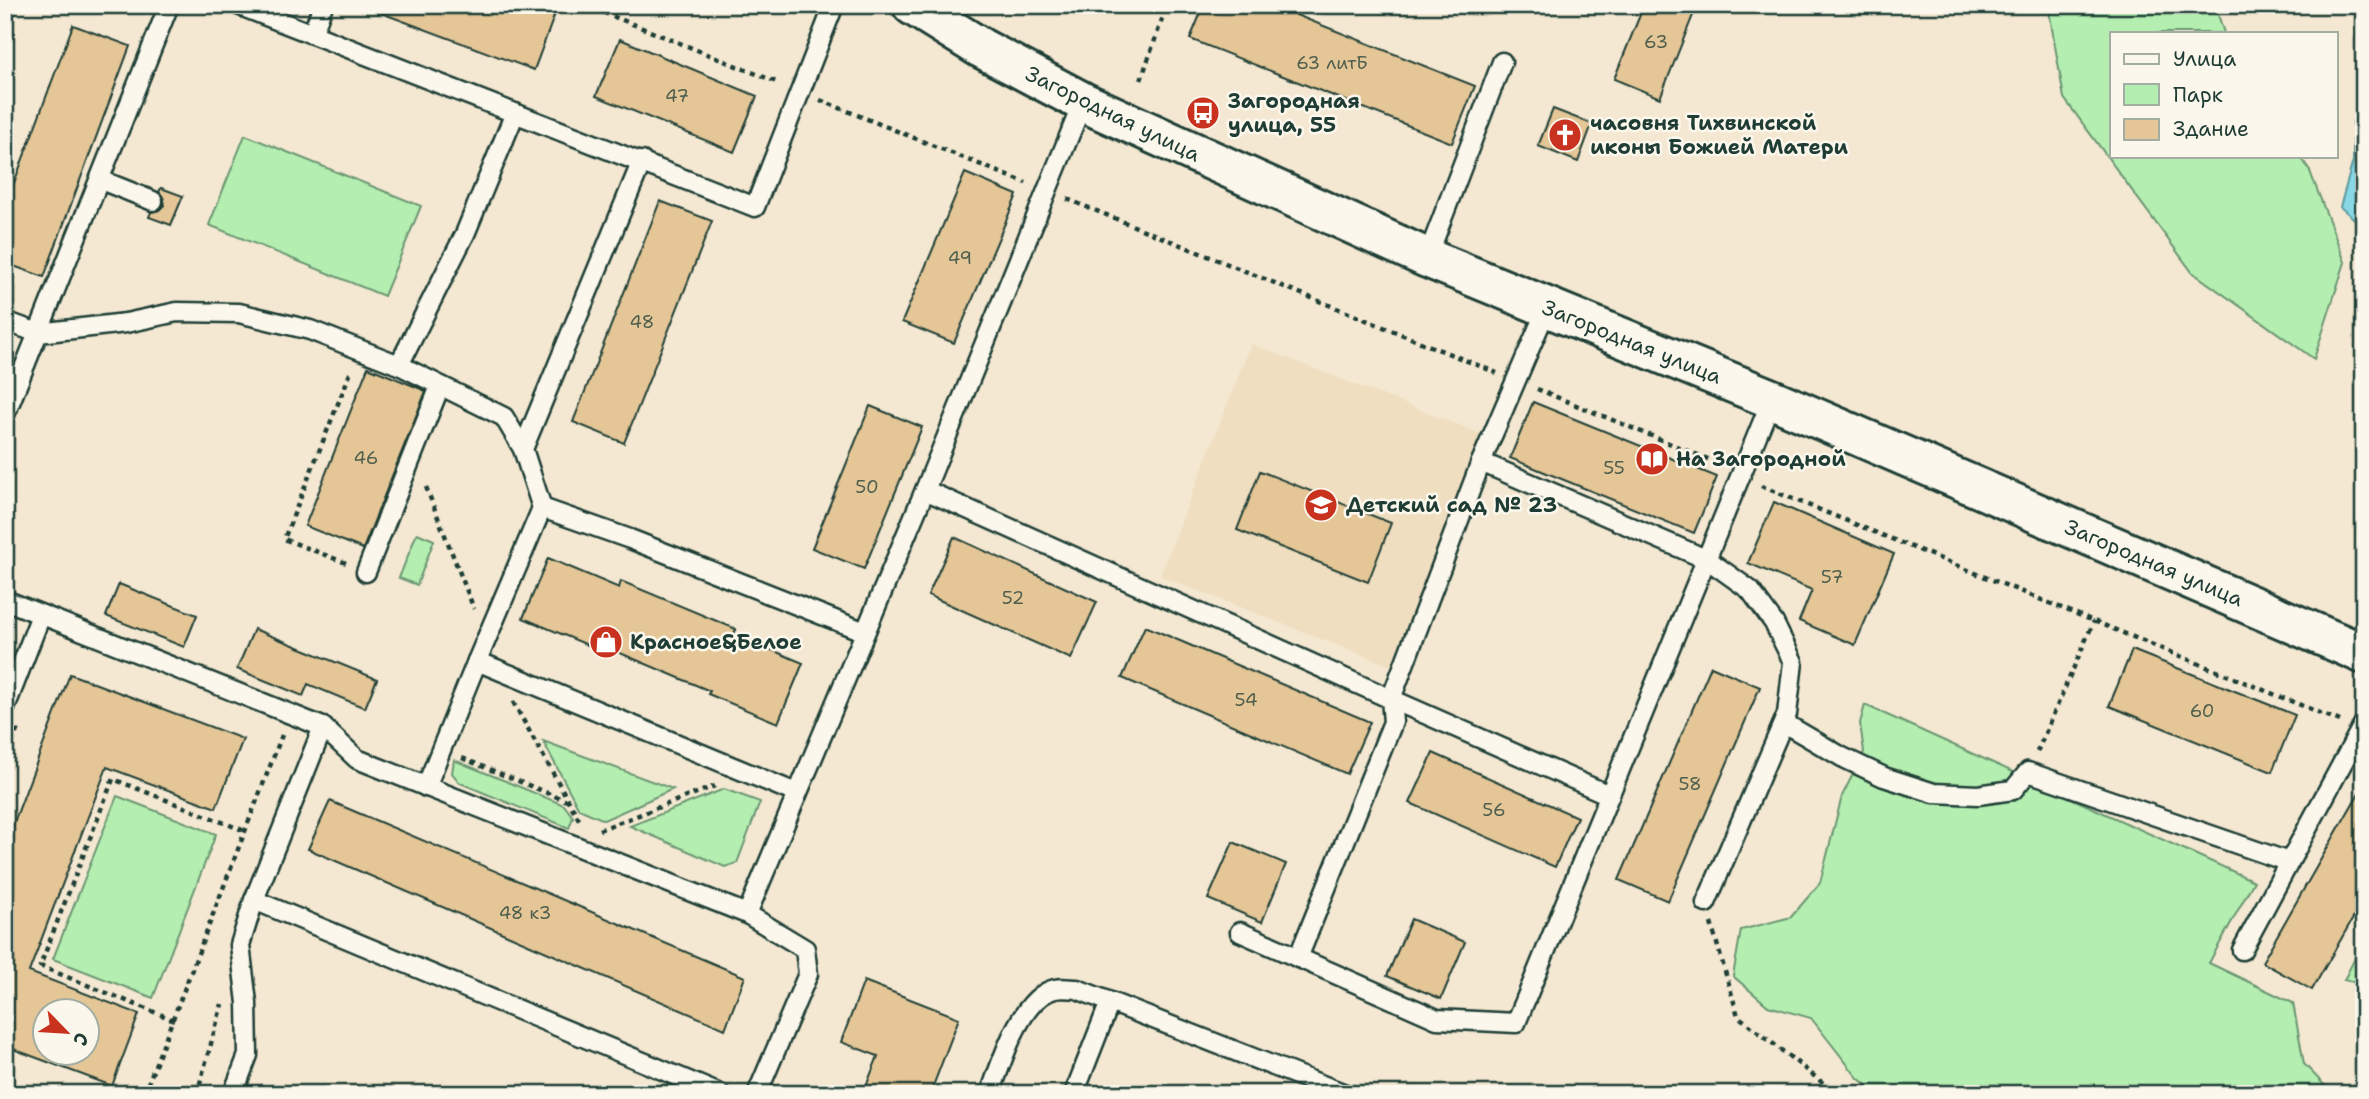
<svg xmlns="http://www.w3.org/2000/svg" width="2369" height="1099" font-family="'Shantell Sans',sans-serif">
  <rect width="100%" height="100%" fill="#f4e8d2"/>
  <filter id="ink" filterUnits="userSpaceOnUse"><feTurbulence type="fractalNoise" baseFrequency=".0143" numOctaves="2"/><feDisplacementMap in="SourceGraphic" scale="14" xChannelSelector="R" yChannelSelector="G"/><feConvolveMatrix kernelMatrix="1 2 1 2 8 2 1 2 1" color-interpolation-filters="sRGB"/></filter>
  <g filter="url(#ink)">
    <!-- built -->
    <path fill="#efdec0" d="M1251 344 1482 434 1391 666 1160 576Z"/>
    <!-- green -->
    <g fill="#b5eeb1" stroke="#6a9672" stroke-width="2">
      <path d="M2048 5H2215L2224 33H2112V156H2300L2309 169 2345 262 2314 359 2192 272 2064 98Z"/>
      <path d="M245 135 421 206 384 296 209 225Z"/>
      <path d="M417 533 434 540 417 585 399 578Z"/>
      <path d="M1865 705 2254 881 2209 963 2293 1003 2304 1064 2333 1094H1877L1858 1078 1811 1018 1768 1006 1733 976 1741 930 1791 917 1820 883 1842 796 1864 752 1860 723Z"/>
      <path d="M543 741 673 789 604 820 579 809Z"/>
      <path d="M454 760 564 805 573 817 569 828 460 783 452 773Z"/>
      <path d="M724 789 760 802 737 863 725 867 630 826Z"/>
      <path d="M117 796 216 834 153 998 53 959Z"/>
      <path d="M2364 940V1051L2355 1045 2358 983 2344 980Z"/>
    </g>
    <!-- water -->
    <path fill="#89d8e6" stroke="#5f9a9f" stroke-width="2" d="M2364 113V227L2340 207 2353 161V121Z"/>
    <!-- building -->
    <g fill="#e4c697" stroke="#1f3d34" stroke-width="2" fill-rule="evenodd">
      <path d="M368 5H540L556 11 534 70 368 8Z"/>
      <path d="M1204 5H1300L1296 15 1475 86 1452 143 1190 39Z"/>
      <path d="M1644 5H1697L1660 98 1614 79Z"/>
      <path d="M73 25 130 46 44 277 5 263V207Z"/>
      <path d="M620 39 757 96 734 152 596 96Z"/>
      <path d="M1553 109 1592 124 1578 162 1538 146Z"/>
      <path d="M965 173 1017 195 954 343 902 322Z"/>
      <path d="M161 188 183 196 171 225 149 217 151 212 159 210 164 205V199L159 192Z"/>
      <path d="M660 201 712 221 624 443 573 422Z"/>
      <path d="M368 367 426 391 363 549 305 526Z"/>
      <path d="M1533 402 1717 477 1694 533 1510 458Z"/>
      <path d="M870 406 922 427 864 569 812 548Z"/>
      <path d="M1260 471 1391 523 1368 582 1237 530Z"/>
      <path d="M1774 502 1894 554 1855 645 1799 621 1812 590 1748 563Z"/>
      <path d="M954 537 1097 602 1071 659 928 595Z"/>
      <path d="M548 558 619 588 621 581 736 629 734 634 803 663 778 723 708 694 710 691 599 644 597 649 523 618Z"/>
      <path d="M119 584 197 615 184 647 106 616Z"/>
      <path d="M1145 626 1370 722 1347 774 1122 678Z"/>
      <path d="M254 629 377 679 365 708 308 684 303 696 237 669Z"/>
      <path d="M2132 650 2295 715 2272 772 2109 706Z"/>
      <path d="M1711 666 1760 687 1668 901 1619 880Z"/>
      <path d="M70 674 243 739 216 808 107 767 29 972 139 1014 112 1086 5 1046V846ZM46 1012H88V1054H46Z"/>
      <path d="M1433 753 1577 817 1555 867 1410 803Z"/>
      <path d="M2364 784V899L2312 990 2262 962Z"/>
      <path d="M330 801 745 977 725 1029 308 849Z"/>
      <path d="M1233 842 1286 864 1262 922 1208 899Z"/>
      <path d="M1411 919 1465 942 1441 999 1387 976Z"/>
      <path d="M864 981 959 1018 930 1094H863L878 1056 841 1042Z"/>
    </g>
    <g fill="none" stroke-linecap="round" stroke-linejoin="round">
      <defs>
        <g id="lane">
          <path d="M238 5 755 207 834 5"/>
          <path d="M313 32 323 5"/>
          <path d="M1083 102 925 490 1391 699 1393 722 1298 958"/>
          <path d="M101 180 153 201"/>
          <path d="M1427 258 1502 62"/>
          <path d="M1547 308 1481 462 1391 699 1609 795"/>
          <path d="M5 321 38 333 169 5"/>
          <path d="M399 365 504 417 523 449"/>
          <path d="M5 415 38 333 126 323 177 312 239 313 310 330 399 365 465 234 515 113"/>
          <path d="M1481 462 1708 560 1750 590 1774 623 1793 662 1787 714 1706 903"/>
          <path d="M542 508 630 539 865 632"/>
          <path d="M366 572 440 386"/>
          <path d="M5 600 323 727 357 759 747 914"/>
          <path d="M477 661 542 508 523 449 642 161"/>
          <path d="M5 708 41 615"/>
          <path d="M1784 723 1842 757 1884 777 1934 793 1978 795 2013 790 2028 772 2289 862"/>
          <path d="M323 727 254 900 720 1094"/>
          <path d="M426 787 477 661 796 793"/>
          <path d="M1240 932 1437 1019 1516 1023 1772 399"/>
          <path d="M2242 950 2364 723"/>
          <path d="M233 1094 248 1055 247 1003 240 945 254 900"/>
          <path d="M757 1094 808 974 805 949 747 914 925 490"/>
          <path d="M990 1094C1001 1064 1020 997 1055 989 1062 987 1071 989 1077 989L1345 1094"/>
          <path d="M1074 1094 1110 1002"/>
        </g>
        <path id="secondary" d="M912 5 981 48 1083 102 1427 258 1772 399 2364 654"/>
      </defs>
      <!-- lane casing -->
      <use href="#lane" stroke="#1f3d34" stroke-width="23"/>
      <!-- secondary casing -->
      <use href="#secondary" stroke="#1f3d34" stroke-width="44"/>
      <!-- path -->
      <g stroke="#1f3d34" stroke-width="4.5" stroke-dasharray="5 5" stroke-linecap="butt">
        <path d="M585 5 779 83"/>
        <path d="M1141 80 1167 5"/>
        <path d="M820 100 1026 183"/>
        <path d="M1067 199 1497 373"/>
        <path d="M1537 389 1720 464"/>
        <path d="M1761 486 2340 721"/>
        <path d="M426 487 474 609"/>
        <path d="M346 563 284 539 351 371"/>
        <path d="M513 702 581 823"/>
        <path d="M2037 752 2094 621"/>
        <path d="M462 758 567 801"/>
        <path d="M5 762 18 728"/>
        <path d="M599 830 715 786"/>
        <path d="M1711 923 1738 1016 1837 1094"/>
        <path d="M174 1020 40 966 113 779 245 831"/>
        <path d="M5 1085 28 1094"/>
        <path d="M144 1094 282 735"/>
        <path d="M197 1094 222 1004"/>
      </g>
      <!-- lane -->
      <use href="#lane" stroke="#fbf7ec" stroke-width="18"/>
      <!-- secondary -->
      <use href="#secondary" stroke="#fbf7ec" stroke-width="38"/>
    </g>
  </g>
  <!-- icons -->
  <defs>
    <symbol id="bus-disc" viewBox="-11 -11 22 22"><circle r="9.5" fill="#c8321e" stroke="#fbf7ec"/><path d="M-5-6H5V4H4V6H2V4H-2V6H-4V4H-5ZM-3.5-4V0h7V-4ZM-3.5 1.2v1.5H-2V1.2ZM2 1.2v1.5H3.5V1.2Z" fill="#fff"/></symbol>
    <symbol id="church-disc" viewBox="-11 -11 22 22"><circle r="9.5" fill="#c8321e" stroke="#fbf7ec"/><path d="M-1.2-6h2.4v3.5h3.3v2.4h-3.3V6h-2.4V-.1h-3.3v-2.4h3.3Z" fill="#fff"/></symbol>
    <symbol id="library-disc" viewBox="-11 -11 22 22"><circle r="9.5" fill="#c8321e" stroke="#fbf7ec"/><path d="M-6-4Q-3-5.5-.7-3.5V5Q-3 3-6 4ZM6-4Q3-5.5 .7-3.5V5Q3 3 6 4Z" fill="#fff"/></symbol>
    <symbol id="school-disc" viewBox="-11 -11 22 22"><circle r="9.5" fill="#c8321e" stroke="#fbf7ec"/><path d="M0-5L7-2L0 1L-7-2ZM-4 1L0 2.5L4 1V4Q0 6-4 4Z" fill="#fff"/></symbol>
    <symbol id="shop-disc" viewBox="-11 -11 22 22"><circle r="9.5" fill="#c8321e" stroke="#fbf7ec"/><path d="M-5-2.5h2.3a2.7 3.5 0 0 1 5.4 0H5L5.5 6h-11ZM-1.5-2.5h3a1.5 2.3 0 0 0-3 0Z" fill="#fff"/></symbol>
  </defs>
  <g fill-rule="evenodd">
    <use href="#bus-disc" x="1184" y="94" width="38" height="38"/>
    <use href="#church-disc" x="1546" y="116" width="38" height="38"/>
    <use href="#library-disc" x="1633" y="440" width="38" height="38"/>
    <use href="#school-disc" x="1302" y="486" width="38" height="38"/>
    <use href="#shop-disc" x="587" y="623" width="38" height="38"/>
  </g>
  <g text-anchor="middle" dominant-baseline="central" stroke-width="5" stroke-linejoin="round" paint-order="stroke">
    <!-- number labels -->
    <g font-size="18" fill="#505f4d">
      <text x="1656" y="42">63</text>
      <text x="1332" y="63">63 литБ</text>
      <text x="677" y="96">47</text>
      <text x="960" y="258">49</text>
      <text x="642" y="322">48</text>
      <text x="366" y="458">46</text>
      <text x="1614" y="468">55</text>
      <text x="867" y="487">50</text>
      <text x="1832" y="577">57</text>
      <text x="1013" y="598">52</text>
      <text x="1246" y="700">54</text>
      <text x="2202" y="711">60</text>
      <text x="1690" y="784">58</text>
      <text x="1494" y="810">56</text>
      <text x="525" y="913">48 к3</text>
    </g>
    <!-- poi labels -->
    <g font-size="21" font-weight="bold" fill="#1f3d34" stroke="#fbf7ec" text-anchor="start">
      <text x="1228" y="101">Загородная<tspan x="1228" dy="24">улица, 55</tspan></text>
      <text x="1590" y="123">часовня Тихвинской<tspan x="1590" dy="24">иконы Божией Матери</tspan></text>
      <text x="1676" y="459">На Загородной</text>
      <text x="1346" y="505">Детский сад № 23</text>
      <text x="630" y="642">Красное&amp;Белое</text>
    </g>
    <!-- street labels -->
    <g font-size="21" fill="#1f3d34" stroke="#fbf7ec">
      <text transform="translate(1113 114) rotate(26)">Загородная улица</text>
      <text transform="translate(1632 342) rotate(22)">Загородная улица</text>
      <text transform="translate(2154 563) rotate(23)">Загородная улица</text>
    </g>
  </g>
  <!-- margin -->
  <rect width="2369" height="1099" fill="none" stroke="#fbf7ec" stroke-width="28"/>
  <rect x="14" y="14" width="2341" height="1071" fill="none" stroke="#1f3d34" stroke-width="2.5" filter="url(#ink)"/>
  <!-- legend -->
  <rect x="2110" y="32" width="228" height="126" fill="#fbf7ec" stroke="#a3ada2" stroke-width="2"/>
  <rect x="2124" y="54" width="35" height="10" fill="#fbf7ec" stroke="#a3ada2" stroke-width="2"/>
  <text x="2173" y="66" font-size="21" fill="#1f3d34">Улица</text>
  <rect x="2124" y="84" width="35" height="21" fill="#b5eeb1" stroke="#a3ada2" stroke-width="2"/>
  <text x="2173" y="102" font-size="21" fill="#1f3d34">Парк</text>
  <rect x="2124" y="119" width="35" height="21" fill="#e4c697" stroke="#a3ada2" stroke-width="2"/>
  <text x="2173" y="136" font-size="21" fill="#1f3d34">Здание</text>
  <!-- north arrow -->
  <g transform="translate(66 1032) rotate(115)"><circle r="33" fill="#fbf7ec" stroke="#a3ada2" stroke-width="2"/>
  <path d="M0-5L12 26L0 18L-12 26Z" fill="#c8321e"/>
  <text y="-10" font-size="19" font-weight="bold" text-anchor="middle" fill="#1f3d34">С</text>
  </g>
</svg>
